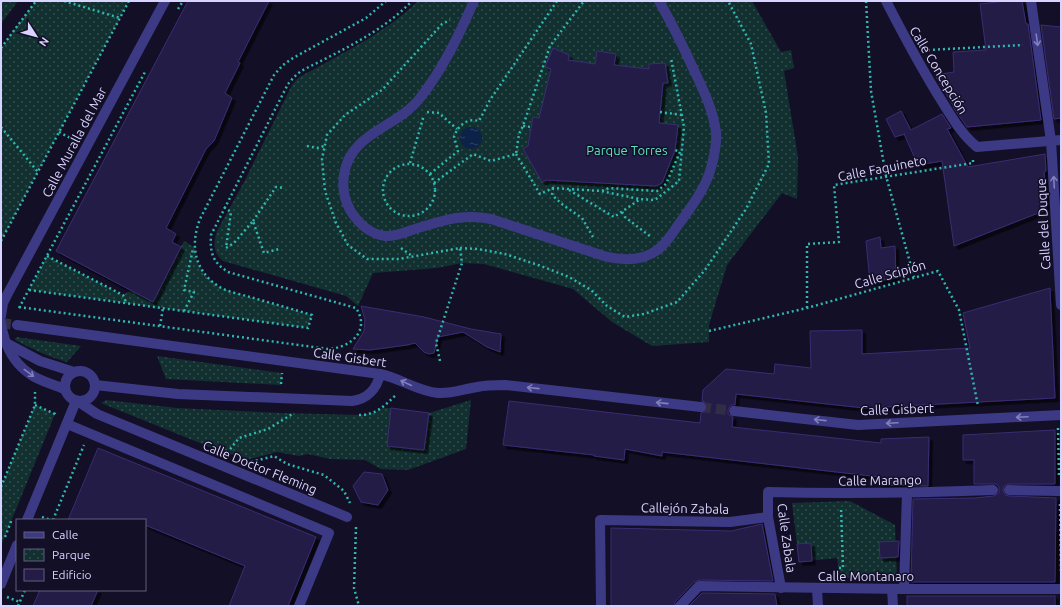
<svg xmlns="http://www.w3.org/2000/svg" width="1062" height="607" font-family="Ubuntu,sans-serif">
  <defs>
    <pattern id="park-dots" width="8" height="8" patternUnits="userSpaceOnUse"><rect width="8" height="8" fill="#12302f"/><path d="M2 2h.1M6 6h.1" fill="none" stroke="#344d4e" stroke-width="1.8" stroke-linecap="round"/></pattern>
    <pattern id="water-ripples" width="26" height="14" patternUnits="userSpaceOnUse"><rect width="26" height="14" fill="#0c2248"/><path d="M2 4q2-2 4 0t4 0M15 11q2-2 4 0t4 0" fill="none" stroke="#2f4163"/></pattern>
    <filter id="shadow"><feDropShadow dx="3.5" dy="3.5" stdDeviation="0" flood-color="#0009"/></filter>
  </defs>
  <rect width="100%" height="100%" fill="#130f26"/>
  <!-- park -->
  <g fill="url(#park-dots)">
    <path d="M1 1H18L1 24Z"/>
    <path d="M36 1H129L1 241V48Z"/>
    <path d="M418 1H752L781 52 791 50 794 68 784 71 798 157 797 199 782 193 727 265 709 325V342L652 346 612 322 573 289 484 264 462 263 437 268 373 273 358 306 346 296 223 261C213 253 213 243 217 231L245 180 292 85 298 78C340 54 383 35 418 1Z"/>
    <path d="M184 241 194 247 197 262 205 275 219 287 232 292 312 315 308 328 29 290 47 256 123 295 131 290 153 301Z"/>
    <path d="M16 337 81 346 67 362C49 357 32 349 15 340Z"/>
    <path d="M157 356 282 373 281 385 166 379Z"/>
    <path d="M106 400 177 408 281 413 362 415 376 412 382 408H391L387 446 424 450 429 413 471 400 466 449 408 470 381 469 365 460 330 459 308 454 299 456 277 452 250 459 237 455 227 454 101 403Z"/>
    <path d="M35 405 55 414 1 546V487Z"/>
    <path d="M850 501 895 525 897 578H840L837 558 799 562 792 503Z"/>
  </g>
  <!-- water -->
  <circle fill="url(#water-ripples)" cx="471" cy="138" r="11"/>
  <!-- building -->
  <g fill="#241b47" stroke="#3b2d73" filter="url(#shadow)">
    <path d="M188 1H269L238 62 240 63 225 93 232 98 214 141 206 149 166 228 176 234 172 242 181 247 153 302 56 251Z"/>
    <path d="M1006 1H1022L1026 24H1028L1041 120 967 127 953 107H954L935 75 954 72 953 52 986 50 980 4Z"/>
    <path d="M1041 25 1061 27V118L1054 119Z"/>
    <path d="M553 48 569 55 568 60 595 64 597 51 616 54 614 65 649 69V64L665 63 668 83H663L659 123 678 125 675 150 662 183 656 186 547 180 542 182 523 149 528 146 533 117 539 118 551 69 545 67Z"/>
    <path d="M901 111 911 130 942 114 951 128 947 129 968 167 1045 154 1046 171 1044 172 1046 210 954 246 942 161 918 165 904 134H905L895 137 886 119Z"/>
    <path d="M880 237 881 248 895 246 896 278 870 282 866 241Z"/>
    <path d="M1050 288 1055 398 864 408 736 394 735 405H731L728 410V414L733 417 732 427 881 443V439L929 437 928 486 879 485 880 477 662 452V456L625 449 624 460 594 456V455L503 445 509 401 700 423 701 413 706 411 707 407 705 402 702 401 703 390 726 369 774 374 775 364 811 368 810 331 862 330V354L970 348 963 313Z"/>
    <path d="M361 306 424 317 471 329 501 334 500 352 487 347 463 332 438 337 434 353 429 354 424 352 415 343 407 345 370 350 353 349 364 331 365 320Z"/>
    <path d="M391 408 429 413 424 450 387 446Z"/>
    <path d="M1055 430V484H1009L1004 486 1003 490 1005 495 1009 496 1056 498 1055 582H911L913 499 975 498 994 496 999 493V487L996 484H974V460H963V435Z"/>
    <path d="M98 448 316 537 288 606H229L245 566 145 525V520H68Z"/>
    <path d="M364 472 382 474 388 490 378 505 361 502 353 486Z"/>
    <path d="M762 524 773 581 699 580 694 582 675 602 674 606H611V528L731 531Z"/>
    <path d="M899 541 898 557 880 558 879 542Z"/>
    <path d="M811 543 812 561 799 562 797 544Z"/>
    <path d="M40 590H98L91 606H33Z"/>
    <path d="M702 593 775 594 777 606H689Z"/>
    <rect x="907" y="596" width="148" height="10"/>
  </g>
  <g fill="none" stroke-linecap="round" stroke-linejoin="round">
    <!-- minor-tunnel -->
    <g stroke="#312d47" stroke-width="10" stroke-dasharray="10 5" stroke-linecap="butt">
      <path d="M1 323 17 325"/>
      <path d="M701 407 734 411"/>
    </g>
    <!-- path -->
    <g stroke="#2fb8b0" stroke-width="2.5" stroke-dasharray="2 3" stroke-linecap="butt">
      <path d="M64 1 120 18"/>
      <path d="M866 1 871 91 886 176 914 277"/>
      <path d="M178 9 183 1"/>
      <path d="M1 48 36 1"/>
      <path d="M928 50 1023 45"/>
      <path d="M427 112 439 113 457 129"/>
      <path d="M660 112 682 115"/>
      <path d="M523 126 531 127"/>
      <path d="M1 127 38 172"/>
      <path d="M59 132 74 140"/>
      <path d="M307 146 317 148 324 146"/>
      <path d="M516 154 540 194 553 188 601 191 639 199 655 200 679 181 684 127 671 58"/>
      <path d="M410 163 424 115"/>
      <circle cx="409" cy="190" r="26"/>
      <path d="M430 174 458 151 454 137C458 125 467 118 479 121L490 100 557 1"/>
      <path d="M434 183 473 154 491 161 516 154 519 134 523 126 550 46 584 1"/>
      <path d="M553 188 552 195 563 205 582 218 593 237"/>
      <path d="M569 190 614 217 639 200"/>
      <path d="M602 191 609 188 657 191 666 184 680 152 675 150"/>
      <path d="M224 207 231 212 226 248 234 243 253 221 264 253 279 249"/>
      <path d="M622 212 625 217 651 237"/>
      <path d="M253 221 276 187 285 188"/>
      <path d="M1 241 129 1"/>
      <path d="M401 248 412 256"/>
      <path d="M460 248 478 249 505 254 541 266 569 277 591 290 607 306 625 317 644 314 677 302 705 270 746 209 769 164 766 113 751 44 728 1"/>
      <path d="M47 256 123 295 126 302"/>
      <path d="M29 290 308 328 312 315C292 309 271 303 250 297 240 294 227 292 218 286 194 270 190 245 200 219L274 75 283 65 293 58 366 18 386 1"/>
      <path d="M19 307 328 349C350 348 371 331 356 308L228 272C212 262 210 252 211 235L288 84 294 77 301 71C340 51 381 33 412 1"/>
      <path d="M19 308 145 72"/>
      <path d="M807 308V244L839 242 834 185 973 163V159"/>
      <path d="M184 311 194 292 184 290 193 249"/>
      <path d="M160 326 163 308"/>
      <path d="M709 331 807 308 938 271 959 310 978 406"/>
      <path d="M440 361 436 343 462 263 460 248 399 259H367L348 245 336 223 325 191 322 159 327 135 345 115 382 90 442 24 450 20"/>
      <path d="M281 384 282 373"/>
      <path d="M35 405 55 414V415"/>
      <path d="M359 415C377 415 385 405 397 394"/>
      <path d="M1058 428 1059 477"/>
      <path d="M227 453 239 438 268 429 294 413"/>
      <path d="M251 462 274 456 287 464 324 475 344 491 350 503"/>
      <path d="M1 487 35 405V392"/>
      <path d="M1060 504 1061 573"/>
      <path d="M42 517 51 520"/>
      <path d="M53 520 84 445"/>
      <path d="M356 527 354 588 359 606"/>
      <path d="M5 537 12 519"/>
      <path d="M839 568H843L841 507"/>
      <path d="M7 597 20 602"/>
      <path d="M18 606 25 590"/>
    </g>
    <!-- minor -->
    <g stroke="#3d3a85" stroke-width="10">
      <path d="M474 1C459 35 443 69 420 98 396 129 350 132 344 175 342 188 344 199 350 210 358 223 370 234 385 236 395 237 406 232 415 229 442 221 462 213 491 219L604 256C624 261 647 262 663 245 668 240 672 234 676 228 689 210 705 190 711 168 714 157 717 143 716 132 713 109 702 87 692 66 682 44 671 22 659 1"/>
      <path d="M886 1C904 36 922 70 943 103 953 119 962 135 977 147L1061 140"/>
      <path d="M1031 1 1051 141 1061 305"/>
      <path d="M1 316 3 303 7 295 165 1"/>
      <path d="M1 323C4 343 12 362 30 374 39 381 53 384 64 389"/>
      <path d="M17 325 380 374C400 378 417 391 438 393 451 394 464 389 477 387 486 385 496 385 505 385L701 407"/>
      <path d="M6 343 40 361 74 372"/>
      <circle cx="80" cy="386" r="15"/>
      <path d="M95 385 178 394 352 401C367 399 377 389 380 374"/>
      <path d="M79 402 97 414 347 517"/>
      <path d="M734 411 858 425 1061 415"/>
      <path d="M67 424 329 533 299 606"/>
      <path d="M1009 490 1061 491"/>
      <path d="M27 520 76 401"/>
      <path d="M1 584 17 545"/>
      <path d="M781 588 768 517V492C843 494 917 493 993 490"/>
      <path d="M817 589 818 606"/>
      <path d="M892 589 893 606"/>
      <path d="M904 589 907 493"/>
      <path d="M601 606 600 520 730 522 768 517"/>
      <path d="M680 606 699 586 904 589H1061"/>
    </g>
  </g>
  <!-- one-way arrows -->
  <defs><path id="oneway-shaft" d="M-6 0H5M1.5-3L5.5 0L1.5 3" fill="none" stroke-width="1.6" stroke-linecap="round" stroke-linejoin="round"/></defs>
  <g stroke="#837fbc">
    <use href="#oneway-shaft" transform="translate(1037 40) rotate(82)"/>
    <use href="#oneway-shaft" transform="translate(1054 182) rotate(-93)"/>
    <use href="#oneway-shaft" transform="translate(29 373) rotate(36)"/>
    <use href="#oneway-shaft" transform="translate(406 383) rotate(-155)"/>
    <use href="#oneway-shaft" transform="translate(533 388) rotate(-174)"/>
    <use href="#oneway-shaft" transform="translate(662 403) rotate(-174)"/>
    <use href="#oneway-shaft" transform="translate(1022 417) rotate(177)"/>
    <use href="#oneway-shaft" transform="translate(820 420) rotate(-174)"/>
    <use href="#oneway-shaft" transform="translate(892 423) rotate(177)"/>
  </g>
  <g text-anchor="middle" dominant-baseline="central" stroke-width="3" stroke-linejoin="round" paint-order="stroke">
    <!-- street labels -->
    <g font-size="13" fill="#d9d4ff" stroke="#130f26">
      <text transform="translate(939 70) rotate(59)">Calle Concepción</text>
      <text transform="translate(74 142) rotate(-62)">Calle Muralla del Mar</text>
      <text transform="translate(882 168) rotate(-11)">Calle Faquineto</text>
      <text transform="translate(1043 224) rotate(-93)">Calle del Duque</text>
      <text transform="translate(890 274) rotate(-16)">Calle Scipión</text>
      <text transform="translate(350 357) rotate(8)">Calle Gisbert</text>
      <text transform="translate(897 409) rotate(-2)">Calle Gisbert</text>
      <text transform="translate(260 467) rotate(22)">Calle Doctor Fleming</text>
      <text transform="translate(880 480) rotate(-1)">Calle Marango</text>
      <text transform="translate(685 508) rotate(1)">Callejón Zabala</text>
      <text transform="translate(787 538) rotate(82)">Calle Zabala</text>
      <text x="866" y="576">Calle Montanaro</text>
    </g>
    <!-- park labels -->
    <g font-size="13" fill="#5fe0c0" stroke="#130f26">
      <text x="627" y="150">Parque Torres</text>
    </g>
  </g>
  <!-- border -->
  <rect width="1062" height="607" fill="none" stroke="#d9d4ff" stroke-width="4"/>
  <!-- legend -->
  <rect x="16" y="519" width="130" height="72" fill="#130f26" stroke="#625e7d"/>
  <rect x="24" y="532" width="20" height="6" fill="#3d3a85" stroke="#625e7d"/>
  <text x="52" y="539" font-size="12" fill="#d9d4ff">Calle</text>
  <rect x="24" y="549" width="20" height="12" fill="url(#park-dots)" stroke="#625e7d"/>
  <text x="52" y="559" font-size="12" fill="#d9d4ff">Parque</text>
  <rect x="24" y="569" width="20" height="12" fill="#241b47" stroke="#625e7d"/>
  <text x="52" y="579" font-size="12" fill="#d9d4ff">Edificio</text>
  <!-- north arrow -->
  <g transform="translate(36 36) rotate(126)" stroke="#130f26" stroke-width="3" paint-order="stroke">
  <path d="M0-3L7 15L0 10L-7 15Z" fill="#d9d4ff"/>
  <text y="-6" font-size="11" font-weight="bold" text-anchor="middle" fill="#d9d4ff">N</text>
  </g>
</svg>
